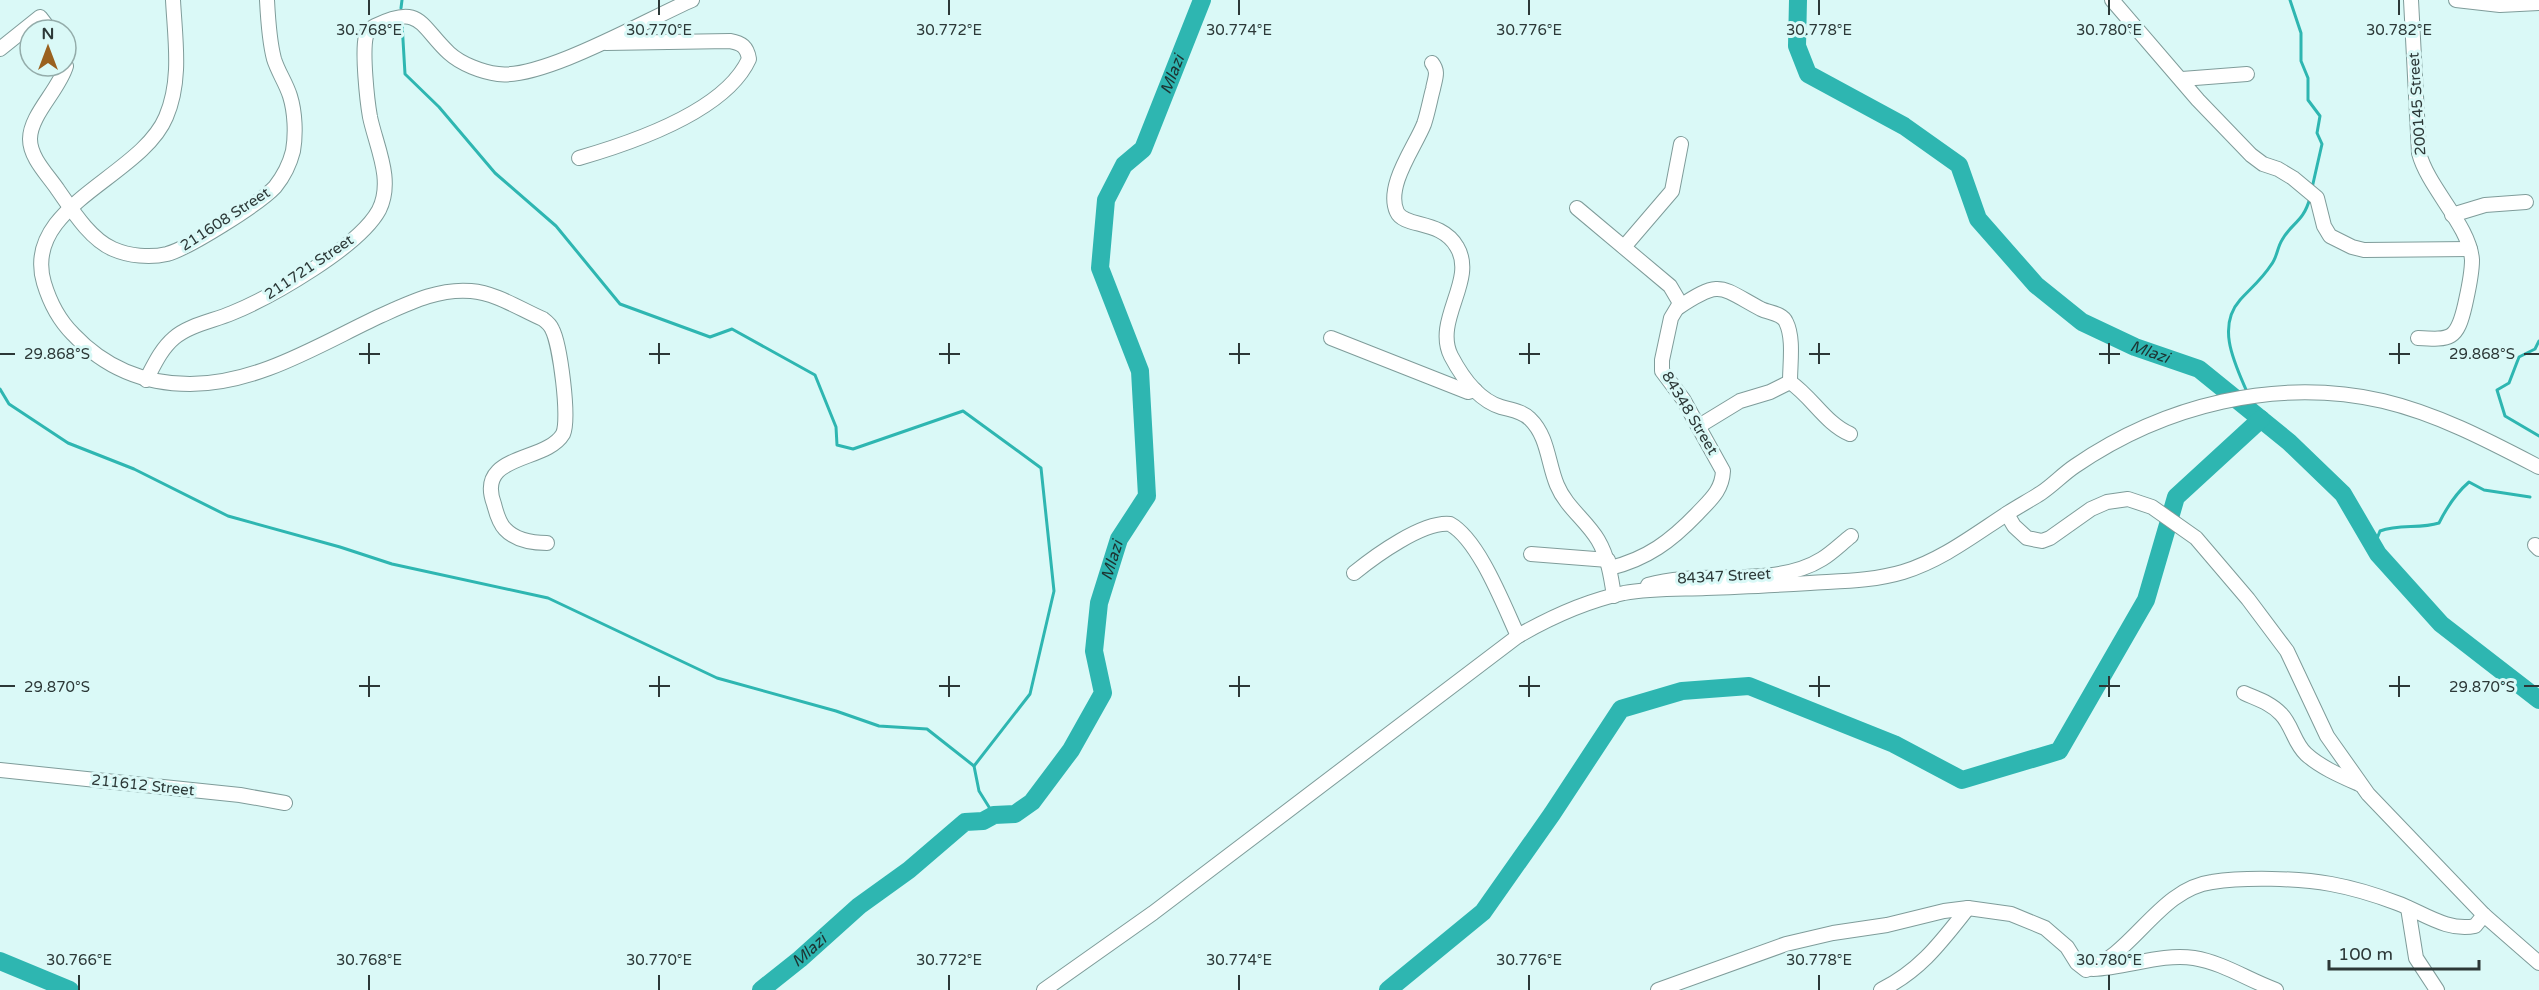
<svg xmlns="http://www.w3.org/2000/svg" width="2539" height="990" font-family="'Varela Round',sans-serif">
  <rect width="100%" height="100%" fill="#daf9f7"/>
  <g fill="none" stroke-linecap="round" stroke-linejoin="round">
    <!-- stream -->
    <g stroke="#2eb6b1" stroke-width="3">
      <path d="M2290 0 2301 33V61L2308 78V100L2320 116 2317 133 2322 144 2312 188"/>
      <path d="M401 8 402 0"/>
      <path d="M402 23 405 74 439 107 495 173 556 226 620 304 710 337 732 329 815 375 836 427 837 445 853 449 963 411 1041 468 1054 591 1030 694 974 766"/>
      <path d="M2539 341 2535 349 2519 357 2509 383 2497 390 2505 416 2539 436"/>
      <path d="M0 389 9 404 68 443 134 469 228 516 340 547 392 564 548 598 717 678 836 711 879 726 927 729 974 766 979 791 994 815"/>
      <path d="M2247 392C2235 364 2216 327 2240 300 2251 288 2262 279 2271 265 2277 258 2277 248 2282 240 2292 222 2303 223 2310 198"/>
      <path d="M2250 401 2256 415"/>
      <path d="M2374 546 2380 531C2399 524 2420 529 2439 523 2447 507 2455 494 2469 482L2484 490 2530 497"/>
    </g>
    <!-- river -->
    <g stroke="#2eb6b1" stroke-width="18">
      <path id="s1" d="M1798 0 1797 46 1808 74 1904 126 1959 165 1978 219 2036 285 2082 322 2135 347 2199 369 2289 442 2343 494 2378 554 2441 624 2539 700"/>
      <path d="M0 961 70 990"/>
      <path id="s2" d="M761 990 800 959 859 906 909 870 965 822 983 821 994 815 1015 814 1032 802 1071 750 1103 693 1094 651 1099 603 1119 539 1147 496 1140 371 1100 268 1106 200 1124 165 1143 149 1202 0"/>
      <path d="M1388 990 1483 912 1552 814 1621 709 1682 691 1749 686 1894 744 1962 780 2059 751 2146 600 2176 497 2261 419"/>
    </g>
    <defs>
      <g id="minor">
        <path d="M173 0C175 39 182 80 166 117 141 177 21 206 44 283 50 303 58 319 73 334 105 368 143 384 190 384 258 384 320 344 380 316 409 303 439 288 471 291 496 293 520 309 543 319 547 322 550 324 552 329 560 344 570 419 563 434 546 463 475 453 494 504 496 512 499 523 505 529 516 541 532 543 547 543"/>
        <path d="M2112 0 2198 100 2251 155 2263 164 2278 169 2293 178 2317 198 2324 226 2330 236 2352 247 2364 250 2470 249"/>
        <path d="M2411 0 2419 153C2428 188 2470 226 2472 260 2472 275 2468 291 2465 305 2457 340 2451 340 2418 338"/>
        <path d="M2456 0 2500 5 2539 3"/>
        <path d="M0 49 40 17 50 30"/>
        <path d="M1432 63C1439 72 1435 78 1433 89 1430 100 1428 112 1424 124 1415 147 1385 186 1397 212 1404 228 1441 219 1457 247 1477 280 1433 320 1451 356 1462 377 1478 400 1501 407 1511 410 1522 411 1530 419 1548 436 1548 464 1557 485 1566 507 1586 520 1598 540 1608 557 1611 576 1614 596"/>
        <path d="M66 66C59 90 30 115 30 139 30 158 48 175 58 190 72 210 90 239 113 249 129 256 150 258 167 254 189 248 259 204 275 187 283 177 290 163 293 151 296 134 295 112 290 96 286 83 278 72 274 59 269 40 268 19 267 0"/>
        <path d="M2182 79 2247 74"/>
        <path d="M579 158C631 143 725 112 749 59 747 47 742 43 730 41L606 43"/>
        <path d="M1577 208 1670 286 1680 303 1671 318 1662 360V371L1683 399 1723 471C1722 491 1710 500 1697 514 1671 541 1647 559 1610 568"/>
        <path d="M2452 215 2485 205 2526 202"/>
        <path d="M1624 247 1672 191 1681 144"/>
        <path d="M1679 307C1721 279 1720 287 1761 309 1769 313 1782 313 1786 322 1794 338 1790 363 1790 382 1812 397 1826 424 1850 434"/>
        <path d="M1331 338 1468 392 1475 390"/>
        <path d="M146 380C154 365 161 349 174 338 189 325 213 321 232 313 271 297 359 247 379 210 394 180 376 146 370 117 367 100 362 52 366 36 367 31 371 28 375 26 421 3 420 26 449 53 461 64 482 72 498 74 542 80 648 19 692 0"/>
        <path d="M1699 426 1740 401 1770 392 1790 382"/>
        <path d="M2007 514 2014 526 2027 538 2042 541 2050 538 2091 509 2107 502 2128 499 2152 507 2196 538 2248 599 2287 651 2327 736 2368 794 2484 915 2539 963"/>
        <path d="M2535 545 2539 549"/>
        <path d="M1531 554 1608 560"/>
        <path d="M1354 573C1375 556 1423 521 1450 524 1479 540 1504 606 1518 636"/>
        <path d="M1648 585C1701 569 1774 589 1822 559 1832 553 1842 543 1851 536"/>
        <path d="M2244 693C2257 699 2271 703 2281 714 2292 725 2294 743 2306 754 2320 767 2341 776 2359 784"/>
        <path d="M0 770 240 795 285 803"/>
        <path d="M2408 908 2416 958 2437 990"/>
        <path d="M2093 969C2127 968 2161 953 2194 958 2224 963 2248 980 2276 990"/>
        <path d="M1044 990 1153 913 1518 636C1551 617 1586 601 1624 593 1651 588 1679 589 1706 588 1741 587 1776 585 1810 583 1841 581 1873 581 1903 572 1942 560 1974 535 2008 513 2019 506 2030 500 2041 493 2053 485 2063 474 2075 466 2164 405 2276 377 2383 401 2438 414 2489 441 2539 467"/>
        <path d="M1658 990 1786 944 1833 933 1887 925 1944 911 1968 908 2011 914 2045 928 2067 947 2077 963 2086 970C2133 955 2159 889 2212 882 2244 877 2299 878 2331 884 2353 888 2376 895 2397 903 2422 912 2447 932 2475 926L2484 915"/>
        <path d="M1881 990C1921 970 1941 942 1968 908"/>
      </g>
    </defs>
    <!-- minor casing -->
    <use href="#minor" stroke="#7f9c9a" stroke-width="16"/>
    <!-- minor -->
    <use href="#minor" stroke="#fff" stroke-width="14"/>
  </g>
  <!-- ticks -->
  <path fill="none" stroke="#2c3837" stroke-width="2" d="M369 0V15M659 0V15M949 0V15M1239 0V15M1529 0V15M1819 0V15M2109 0V15M2399 0V15M369 343V364M659 343V364M949 343V364M1239 343V364M1529 343V364M1819 343V364M2109 343V364M2399 343V364M0 354H15M359 354H380M649 354H670M939 354H960M1229 354H1250M1519 354H1540M1809 354H1830M2099 354H2120M2389 354H2410M2524 354H2539M369 676V697M659 676V697M949 676V697M1239 676V697M1529 676V697M1819 676V697M2109 676V697M2399 676V697M0 686H15M359 686H380M649 686H670M939 686H960M1229 686H1250M1519 686H1540M1809 686H1830M2099 686H2120M2389 686H2410M2524 686H2539M79 975V990M369 975V990M659 975V990M949 975V990M1239 975V990M1529 975V990M1819 975V990M2109 975V990"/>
  <g text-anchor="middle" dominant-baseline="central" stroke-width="6" stroke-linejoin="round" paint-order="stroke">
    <!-- street labels -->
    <g font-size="15" fill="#2c3837" stroke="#daf9f7">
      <text transform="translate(2417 104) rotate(-94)">200145 Street</text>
      <text transform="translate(225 219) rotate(-33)">211608 Street</text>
      <text transform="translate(309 267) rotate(-34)">211721 Street</text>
      <text transform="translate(1690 413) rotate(59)">84348 Street</text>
      <text transform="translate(1724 576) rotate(-3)">84347 Street</text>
      <text transform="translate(143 785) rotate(6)">211612 Street</text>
    </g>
    <!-- water labels -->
    <g font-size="16" font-style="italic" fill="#1d3432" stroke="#daf9f7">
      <text stroke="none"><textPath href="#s2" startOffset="1125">Mlazi</textPath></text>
      <text stroke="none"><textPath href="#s1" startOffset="531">Mlazi</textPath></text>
      <text stroke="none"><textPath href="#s2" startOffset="603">Mlazi</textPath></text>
      <text stroke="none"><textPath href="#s2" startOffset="62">Mlazi</textPath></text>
    </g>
  </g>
  <g font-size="15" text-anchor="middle" fill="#2c3837" stroke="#daf9f7" stroke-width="6" stroke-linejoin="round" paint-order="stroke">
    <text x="369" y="35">30.768°E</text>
    <text x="659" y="35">30.770°E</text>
    <text x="949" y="35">30.772°E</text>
    <text x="1239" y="35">30.774°E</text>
    <text x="1529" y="35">30.776°E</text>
    <text x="1819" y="35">30.778°E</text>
    <text x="2109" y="35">30.780°E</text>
    <text x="2399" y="35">30.782°E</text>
    <text x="57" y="359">29.868°S</text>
    <text x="2482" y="359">29.868°S</text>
    <text x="57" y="692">29.870°S</text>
    <text x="2482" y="692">29.870°S</text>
    <text x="79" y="965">30.766°E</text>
    <text x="369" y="965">30.768°E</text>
    <text x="659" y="965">30.770°E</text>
    <text x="949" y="965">30.772°E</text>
    <text x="1239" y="965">30.774°E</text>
    <text x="1529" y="965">30.776°E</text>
    <text x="1819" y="965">30.778°E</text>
    <text x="2109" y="965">30.780°E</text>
  </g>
  <!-- north arrow -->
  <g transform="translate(48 48)"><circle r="28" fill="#daf9f7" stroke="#94acaa" stroke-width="1.5"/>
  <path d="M0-4.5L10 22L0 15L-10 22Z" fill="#9a611f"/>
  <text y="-9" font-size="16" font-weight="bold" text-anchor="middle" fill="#2c3837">N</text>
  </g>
  <!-- scale -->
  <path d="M2329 960v9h150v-9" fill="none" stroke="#2c3837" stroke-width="3"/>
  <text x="2338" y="960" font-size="18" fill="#2c3837" stroke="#daf9f7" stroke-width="4.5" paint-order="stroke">100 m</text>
</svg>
